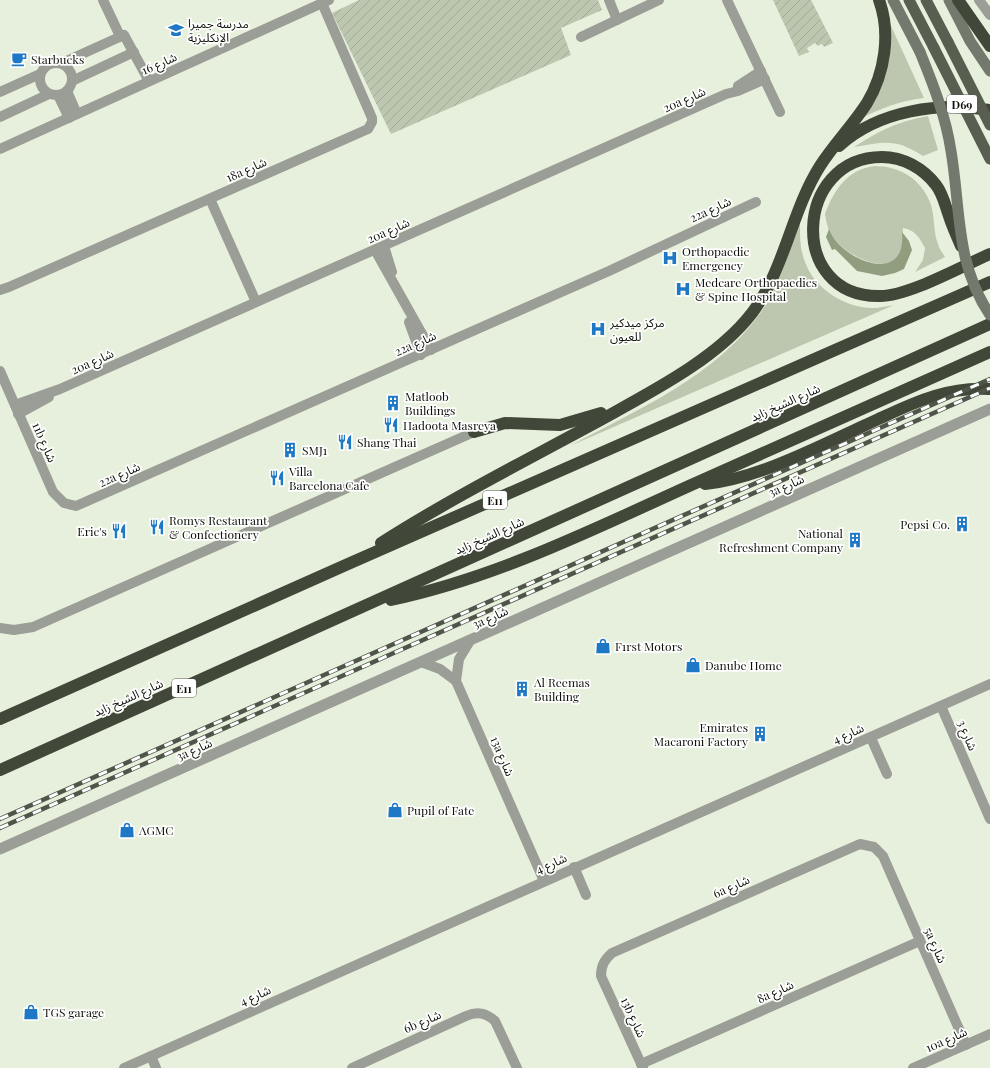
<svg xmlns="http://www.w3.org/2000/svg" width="990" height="1068" font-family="'Playfair Display','Noto Sans Arabic',serif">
  <defs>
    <pattern id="garden-furrows" width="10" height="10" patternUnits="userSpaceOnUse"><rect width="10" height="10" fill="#bdc7b0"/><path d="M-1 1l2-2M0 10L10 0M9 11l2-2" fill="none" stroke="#a1aa96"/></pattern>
  </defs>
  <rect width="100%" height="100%" fill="#e7f0dc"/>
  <!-- grass -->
  <g fill="#bdc7b0">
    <path d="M886 15 924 98C901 101 883 107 862 118L877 90Z"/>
    <path d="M928 116 938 150 923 156C895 138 885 142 854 147 881 130 896 122 928 116Z"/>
    <path d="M874 166C900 166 922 179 931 205 935 217 933 232 938 244 939 249 943 253 945 257L915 272 923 260 925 248C919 237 915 230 903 228 902 238 905 251 897 258 880 275 841 251 831 235 828 229 826 221 825 214 834 190 847 170 874 166Z"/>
    <path d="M800 217C800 232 799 247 805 262 814 288 845 308 872 308 879 308 887 306 894 305L570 446C638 409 715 377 761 312 781 284 790 249 800 217Z"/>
  </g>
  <!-- garden -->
  <g fill="url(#garden-furrows)">
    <path d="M359 0H598L602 10 561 28 571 55 391 134 332 13Z"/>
    <path d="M773 0H811L833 43 824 47 822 44 818 46 815 43 807 48 809 52 799 56Z"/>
  </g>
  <!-- water -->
  <path fill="#909e7f" d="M829 229C838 258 907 289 902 232L909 241 912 250 904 269 895 273 882 276 857 271 835 249 832 250 826 237Z"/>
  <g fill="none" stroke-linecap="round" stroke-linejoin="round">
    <!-- minor -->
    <g stroke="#9a9e96" stroke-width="10">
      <path d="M103 0 120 36"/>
      <path d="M609 0 617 20"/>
      <path d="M727 0 780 112"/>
      <path d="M979 0 990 15"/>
      <path d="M581 37 659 0"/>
      <circle cx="56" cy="79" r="16"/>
      <path d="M62 63 124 35 149 81"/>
      <path d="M72 81 134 52"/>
      <path d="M738 86 761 71"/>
      <path d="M67 91 77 114"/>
      <path d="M0 92 40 74"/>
      <path d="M58 95 69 118"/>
      <path d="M0 117 49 94"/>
      <path d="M0 149 329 0"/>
      <path d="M210 199 256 302"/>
      <path d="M384 246 392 272"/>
      <path d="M375 250 431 350"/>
      <path d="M0 290 9 287 368 129 372 122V118L322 3"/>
      <path d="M409 322 421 355"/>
      <path d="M0 371 53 492 64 503 76 506 609 271 756 202"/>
      <path d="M15 405 60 389 726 94 738 91 765 79"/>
      <path d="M18 414 49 397"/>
      <path d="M0 628 14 630 33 627 474 432"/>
      <path d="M470 641 459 659 456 681 544 881"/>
      <path d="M421 662 440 669 456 681"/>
      <path d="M941 706 990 819"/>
      <path d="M871 738 887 774"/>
      <path d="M574 867 586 895"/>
      <path d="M151 1056 156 1068"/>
      <path d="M641 1064 920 941"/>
      <path d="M124 1068 990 684"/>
      <path d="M352 1068 466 1016C478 1011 486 1013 495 1021L517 1068"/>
      <path d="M643 1068 601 976C601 966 604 960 612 953L860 844 874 847 883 856 966 1045"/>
      <path d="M913 1068 990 1034"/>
    </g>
    <!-- tertiary -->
    <path stroke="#9a9e96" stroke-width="11" d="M0 849 990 409"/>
    <!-- secondary -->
    <g stroke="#74796d" stroke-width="11">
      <path d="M893 0 920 52"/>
      <path d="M949 0 970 41 990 71"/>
    </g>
    <!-- primary -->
    <g stroke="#585f51" stroke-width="11">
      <path d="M909 0 934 48"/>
      <path d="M926 0 948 42"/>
    </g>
    <!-- motorway -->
    <g stroke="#414839" stroke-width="12">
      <path d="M958 0 990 46"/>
      <path d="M839 146C879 110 939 102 990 110"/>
      <path d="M961 246C957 236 952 226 949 216 945 205 943 194 936 185 923 168 903 157 882 157 794 157 787 298 880 296 909 296 962 266 990 254"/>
      <path d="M474 432 505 423 560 425 601 413"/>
      <path d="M705 484C761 479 831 440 883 417 917 401 951 386 990 389"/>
      <path d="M381 543C450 499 523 462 595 423 647 394 716 360 752 313 785 269 791 212 820 166 834 144 853 125 867 103 885 73 891 33 879 0"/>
      <path d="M391 600C495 578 592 530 689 486 789 441 890 397 990 352"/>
      <path d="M0 719 348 564 990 282"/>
      <path d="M0 770 990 324"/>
    </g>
    <defs>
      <g id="rail">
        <path d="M0 819 990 379"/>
        <path d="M0 828 990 388"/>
      </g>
    </defs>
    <!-- rail casing -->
    <use href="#rail" stroke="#50554a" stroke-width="4.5"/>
    <!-- rail -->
    <use href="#rail" stroke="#fff" stroke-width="3" stroke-dasharray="9" stroke-linecap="butt"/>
    <!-- secondary-bridge -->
    <path stroke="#74796d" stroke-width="11" d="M920 52C933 84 946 117 951 151 961 210 955 263 990 315"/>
    <!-- primary-bridge -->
    <g stroke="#585f51" stroke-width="11">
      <path d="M948 42 990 125"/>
      <path d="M934 48 990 159"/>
    </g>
  </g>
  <!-- icons -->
  <defs>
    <symbol id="school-bare" viewBox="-9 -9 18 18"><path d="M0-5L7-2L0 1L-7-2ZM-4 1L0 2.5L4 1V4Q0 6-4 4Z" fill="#1e78c5" stroke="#fff" stroke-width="2.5" paint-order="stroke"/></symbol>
    <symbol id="cafe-bare" viewBox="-9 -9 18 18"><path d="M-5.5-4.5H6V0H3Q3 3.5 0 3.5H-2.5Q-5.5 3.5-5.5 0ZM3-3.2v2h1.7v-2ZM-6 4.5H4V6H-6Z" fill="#1e78c5" stroke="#fff" stroke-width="2.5" paint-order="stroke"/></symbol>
    <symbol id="hospital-bare" viewBox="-9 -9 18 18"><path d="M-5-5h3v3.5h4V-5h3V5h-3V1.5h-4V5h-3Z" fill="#1e78c5" stroke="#fff" stroke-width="2.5" paint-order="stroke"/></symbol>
    <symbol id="building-bare" viewBox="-9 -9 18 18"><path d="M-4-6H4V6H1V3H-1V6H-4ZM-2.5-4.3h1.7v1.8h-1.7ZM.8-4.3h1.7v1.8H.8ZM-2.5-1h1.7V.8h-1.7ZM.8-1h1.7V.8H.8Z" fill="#1e78c5" stroke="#fff" stroke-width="2.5" paint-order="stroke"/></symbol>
    <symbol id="restaurant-bare" viewBox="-9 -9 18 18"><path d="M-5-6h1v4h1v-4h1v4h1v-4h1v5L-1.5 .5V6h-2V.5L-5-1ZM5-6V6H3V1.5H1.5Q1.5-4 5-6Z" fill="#1e78c5" stroke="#fff" stroke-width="2.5" paint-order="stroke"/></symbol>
    <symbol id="shop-bare" viewBox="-9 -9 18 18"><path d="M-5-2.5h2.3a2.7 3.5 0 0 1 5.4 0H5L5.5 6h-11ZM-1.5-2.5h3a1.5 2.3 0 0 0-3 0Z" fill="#1e78c5" stroke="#fff" stroke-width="2.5" paint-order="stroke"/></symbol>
  </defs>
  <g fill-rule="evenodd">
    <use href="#school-bare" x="165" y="19" width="22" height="22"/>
    <use href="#cafe-bare" x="8" y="48" width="22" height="22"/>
    <use href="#hospital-bare" x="659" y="247" width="22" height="22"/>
    <use href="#hospital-bare" x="672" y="278" width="22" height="22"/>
    <use href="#hospital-bare" x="587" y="318" width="22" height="22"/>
    <use href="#building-bare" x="382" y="392" width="22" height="22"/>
    <use href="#restaurant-bare" x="380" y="414" width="22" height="22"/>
    <use href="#restaurant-bare" x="334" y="431" width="22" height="22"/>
    <use href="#building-bare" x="279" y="439" width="22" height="22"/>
    <use href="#restaurant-bare" x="266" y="467" width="22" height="22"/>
    <use href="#building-bare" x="951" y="513" width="22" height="22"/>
    <use href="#restaurant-bare" x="146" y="516" width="22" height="22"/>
    <use href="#restaurant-bare" x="108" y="520" width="22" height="22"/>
    <use href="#building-bare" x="844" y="529" width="22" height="22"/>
    <use href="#shop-bare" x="592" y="635" width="22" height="22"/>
    <use href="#shop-bare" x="682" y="654" width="22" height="22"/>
    <use href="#building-bare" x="511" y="678" width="22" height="22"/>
    <use href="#building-bare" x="749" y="723" width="22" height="22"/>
    <use href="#shop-bare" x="384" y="799" width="22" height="22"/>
    <use href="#shop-bare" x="116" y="819" width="22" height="22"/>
    <use href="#shop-bare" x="20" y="1001" width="22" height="22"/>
  </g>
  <g text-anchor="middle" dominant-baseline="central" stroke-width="3.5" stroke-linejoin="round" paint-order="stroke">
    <!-- shield labels -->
    <g fill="#fff" stroke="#565853" stroke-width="1">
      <rect x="947" y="95" width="30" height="18" rx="3"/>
      <rect x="483" y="491" width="24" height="18" rx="3"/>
      <rect x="172" y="679" width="24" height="18" rx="3"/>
    </g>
    <g font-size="11" font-weight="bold" fill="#0d1009">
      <text x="962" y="104">D69</text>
      <text x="495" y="500">E11</text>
      <text x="184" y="688">E11</text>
    </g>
    <!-- poi labels -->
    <g font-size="12" fill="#0d1009" stroke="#fff" text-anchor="start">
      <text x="188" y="23">مدرسة جميرا<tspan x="188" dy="14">الإنكليزية</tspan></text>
      <text x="31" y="59">Starbucks</text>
      <text x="682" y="251">Orthopaedic<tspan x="682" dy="14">Emergency</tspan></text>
      <text x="695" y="282">Medcare Orthopaedics<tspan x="695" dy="14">&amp; Spine Hospital</tspan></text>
      <text x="610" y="322">مركز ميدكير<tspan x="610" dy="14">للعيون</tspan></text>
      <text x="405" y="396">Matloob<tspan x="405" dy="14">Buildings</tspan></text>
      <text x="403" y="425">Hadoota Masreya</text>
      <text x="357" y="442">Shang Thai</text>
      <text x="302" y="450">SMJ1</text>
      <text x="289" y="471">Villa<tspan x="289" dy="14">Barcelona Cafe</tspan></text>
      <text x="169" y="520">Romys Restaurant<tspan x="169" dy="14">&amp; Confectionery</tspan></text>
      <text x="950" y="524" text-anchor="end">Pepsi Co.</text>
      <text x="107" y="531" text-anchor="end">Eric's</text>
      <text x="843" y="533" text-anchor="end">National<tspan x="843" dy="14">Refreshment Company</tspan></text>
      <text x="615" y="646">F1rst Motors</text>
      <text x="705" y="665">Danube Home</text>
      <text x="534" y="682">Al Reemas<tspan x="534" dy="14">Building</tspan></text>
      <text x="748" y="727" text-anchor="end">Emirates<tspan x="748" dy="14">Macaroni Factory</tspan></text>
      <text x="407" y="810">Pupil of Fate</text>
      <text x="139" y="830">AGMC</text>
      <text x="43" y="1012">TGS garage</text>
    </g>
    <!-- street labels -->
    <g font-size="12" fill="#0d1009" stroke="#fff">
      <text transform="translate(159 63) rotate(-24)">شارع 16</text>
      <text transform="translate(684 99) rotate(-24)">20a شارع</text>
      <text transform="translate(246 169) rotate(-24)">18a شارع</text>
      <text transform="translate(710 209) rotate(-25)">22a شارع</text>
      <text transform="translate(388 230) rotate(-24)">20a شارع</text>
      <text transform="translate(415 343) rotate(-24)">22a شارع</text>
      <text transform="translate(92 361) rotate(-24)">20a شارع</text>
      <text transform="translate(785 402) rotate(-24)">شارع الشيخ زايد</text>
      <text transform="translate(45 442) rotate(66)">11b شارع</text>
      <text transform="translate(119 474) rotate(-24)">22a شارع</text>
      <text transform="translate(786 485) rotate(-24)">3a شارع</text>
      <text transform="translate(489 535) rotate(-24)">شارع الشيخ زايد</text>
      <text transform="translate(490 617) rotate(-24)">3a شارع</text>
      <text transform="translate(128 697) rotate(-24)">شارع الشيخ زايد</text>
      <text transform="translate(848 733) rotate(-24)">شارع 4</text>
      <text transform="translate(968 735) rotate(67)">شارع 3</text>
      <text transform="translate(194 749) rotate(-24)">3a شارع</text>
      <text transform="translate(503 756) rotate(67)">13a شارع</text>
      <text transform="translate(551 863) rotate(-24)">شارع 4</text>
      <text transform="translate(731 886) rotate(-24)">6a شارع</text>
      <text transform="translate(936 945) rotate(66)">5a شارع</text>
      <text transform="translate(775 991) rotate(-24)">8a شارع</text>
      <text transform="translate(255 995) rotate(-24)">شارع 4</text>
      <text transform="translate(634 1017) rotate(65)">13b شارع</text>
      <text transform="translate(422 1021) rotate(-24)">6b شارع</text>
      <text transform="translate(946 1039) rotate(-24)">10a شارع</text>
    </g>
  </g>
</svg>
